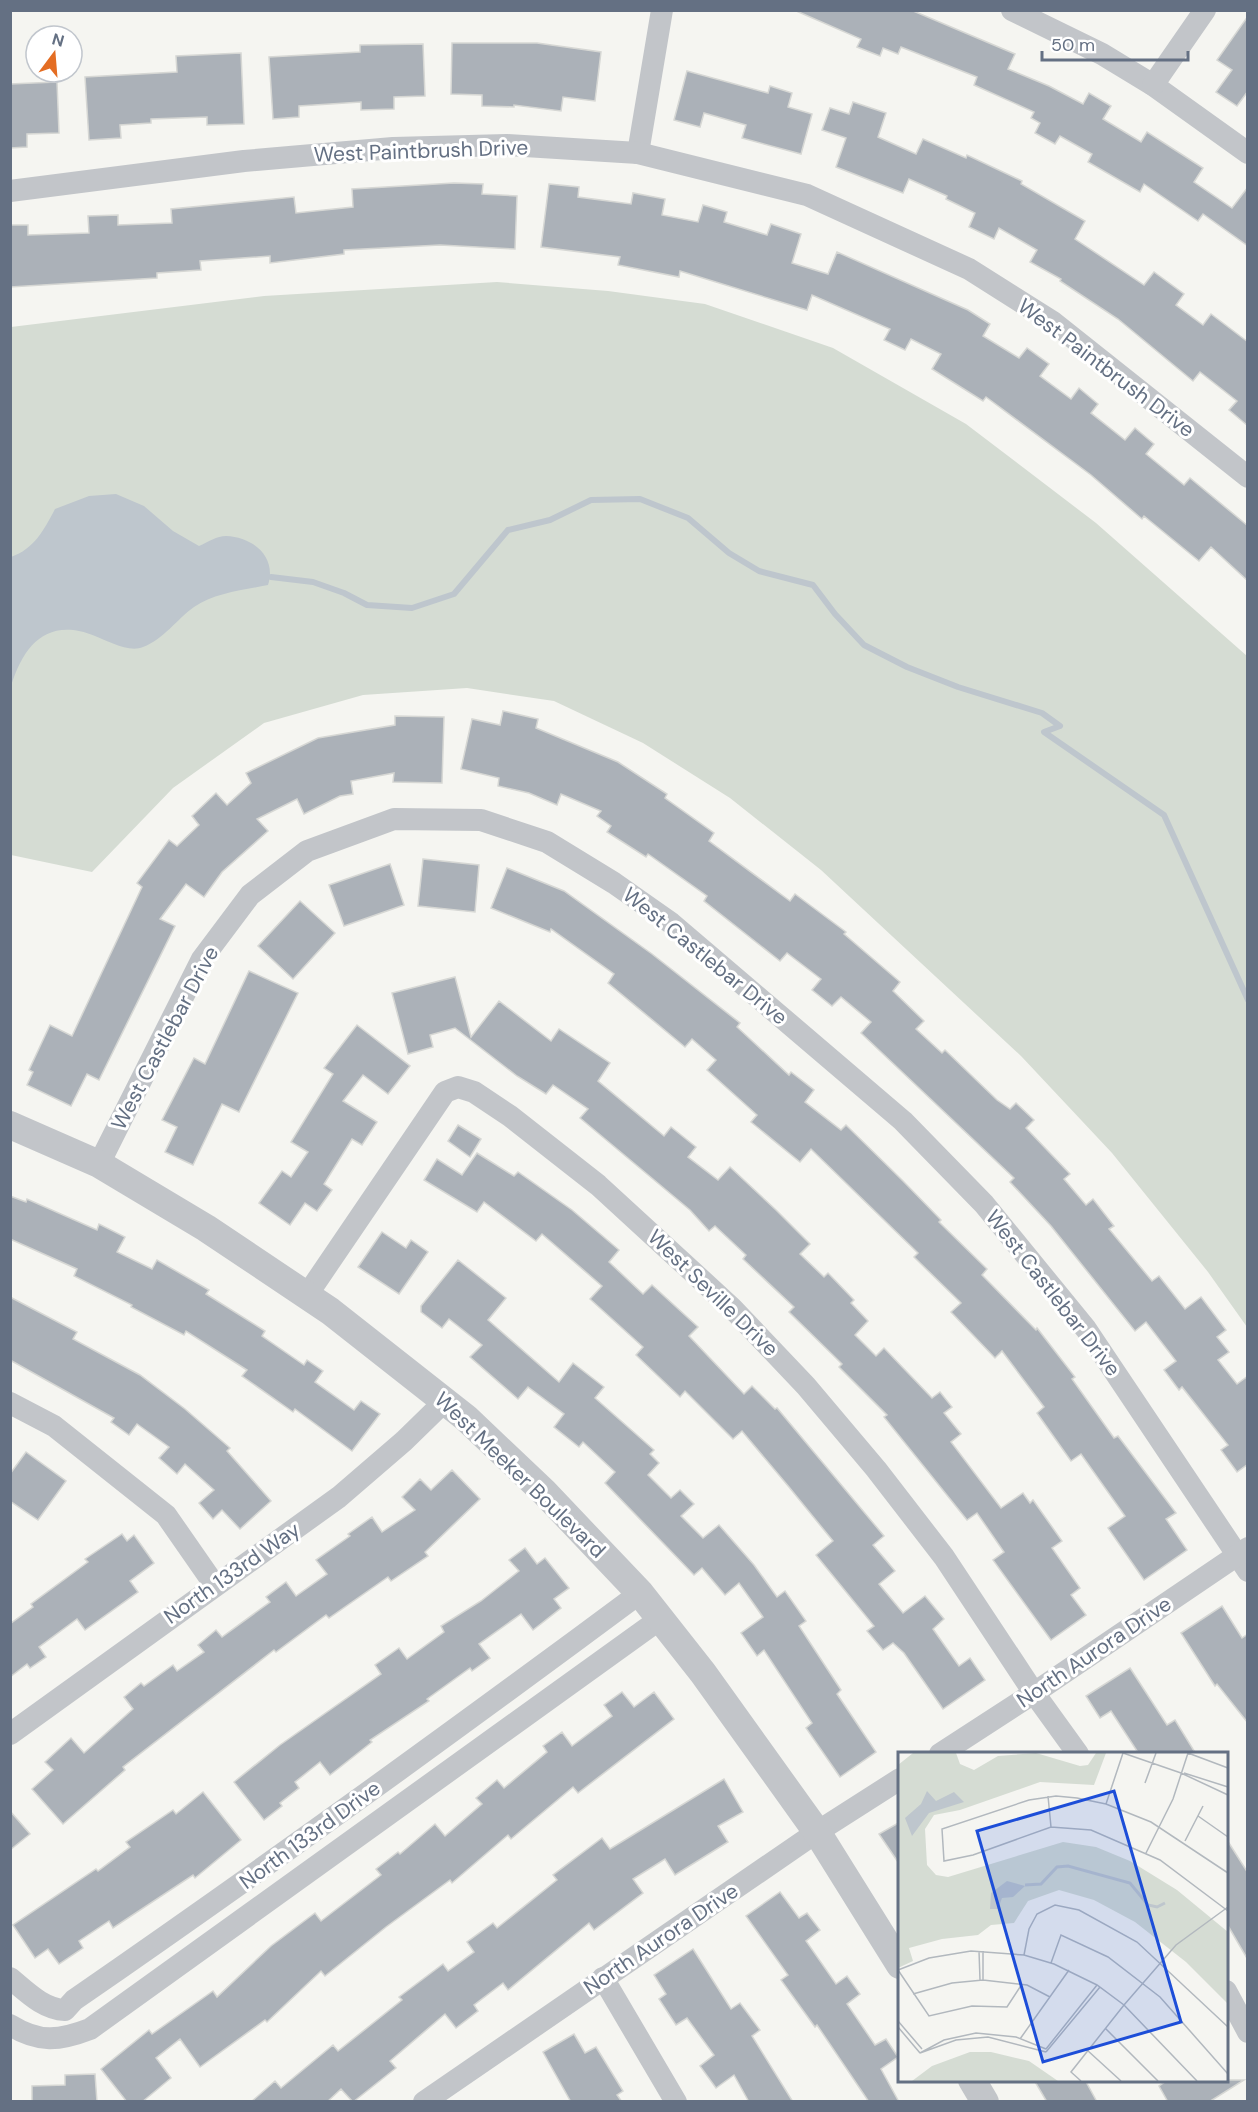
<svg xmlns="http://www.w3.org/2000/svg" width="1258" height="2112" font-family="'DM Sans',sans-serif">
  <rect width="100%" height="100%" fill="#f5f5f1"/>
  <!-- green -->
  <path fill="#d5dcd3" d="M497 282 608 291 705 304 833 348 966 424 1096 523 1247 656V1327L1208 1272 1112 1153 1021 1056 821 870 730 798 643 743 554 701 467 688 363 695 264 723 173 788 92 872 11 855V327L264 296Z"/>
  <!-- water -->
  <path fill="#bec6cd" d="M116 494 144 506 173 531 199 546C208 542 217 536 226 536 254 537 277 558 268 585 244 590 214 593 194 607 176 620 164 639 143 647 129 653 108 641 95 636 48 617 24 644 11 686V557C34 549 44 530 55 509L89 496Z"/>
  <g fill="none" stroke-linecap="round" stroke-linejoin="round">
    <!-- stream -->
    <path stroke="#bec6cd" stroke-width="6" d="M271 577 313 582 344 593 367 605 412 608 454 594 508 530 550 520 591 500 640 499 688 518 729 553 759 571 813 585 835 614 864 645 907 667 958 687 1042 713 1060 726 1044 732 1164 815 1248 1000"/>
  </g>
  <!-- building -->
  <g fill="#abb1b8" stroke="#d6d7d4" stroke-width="1.5">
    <path d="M794 10H911L1015 54 1008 69 1049 86 1083 104 1089 93 1111 106 1103 119 1141 142 1147 132 1203 168 1194 182 1232 208 1248 187V246L1203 214 1198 221 1144 184 1140 192 1088 162 1092 154 1060 136 1055 144 1035 133 1040 123 1031 118 1034 112 974 85 977 77 901 47 898 54 883 48 880 56 857 47 861 39Z"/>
    <path d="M1248 16V91L1237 106 1216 92 1232 70 1217 60Z"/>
    <path d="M452 43H537L601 52 595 101 563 97 561 111 514 105V107L482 106V95L451 94Z"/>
    <path d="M423 44 425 96 394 97V109L361 110V102L299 106V117L273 119 269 57 360 52V45Z"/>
    <path d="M241 53 244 124 207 125V117L151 119V123L120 125 121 138 89 140 85 77 177 72 176 56Z"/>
    <path d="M687 71 768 93 770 86 792 93 788 107 812 114 801 154 742 138 746 125 704 113 700 127 674 120Z"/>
    <path d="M57 82 59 133 27 134V147L10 148V84Z"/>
    <path d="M853 102 886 113 878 137 916 154 923 139 966 158 967 155 1022 181 1021 184 1085 221 1075 239 1144 285 1154 272 1184 294 1176 305 1203 325 1211 314 1248 342V426L1229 410 1237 401 1200 372 1193 381 1118 319 1060 281 1061 279 1030 262 1037 250 999 228 994 239 969 227 975 213 946 199 947 196 909 179 903 193 836 167 846 138 822 130 830 108 849 114Z"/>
    <path d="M454 183 483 184 482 194 517 196 515 249 440 245 344 250V254L270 263V256L200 261 201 270 157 273V278L10 287V225H28V235L89 233 88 216 118 215V225L172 223 171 209 294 197 296 213 353 207 352 189Z"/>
    <path d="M549 184 579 187 578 197 631 204 633 193 665 199 662 215 698 222 703 205 727 212 724 222 767 235 771 224 801 234 792 263 828 274 837 252 968 310 990 324 983 336 1019 358 1027 348 1049 364 1040 376 1071 399 1079 388 1098 404 1091 413 1125 440 1135 428 1154 444 1146 454 1184 485 1190 478 1248 526V581L1211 547 1199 561 1144 516 1142 519 1091 475 986 397 983 401 932 369 941 354 911 339 905 350 884 340 890 329 812 295 807 310 680 271 679 277 618 265 620 257 541 247Z"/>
    <path d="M503 711 538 719 536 728 618 762 667 794 665 798 714 833 709 841 790 901 795 894 846 932 844 934 900 982 893 991 924 1021 916 1029 942 1053 945 1050 997 1100 1010 1109 1016 1103 1034 1120 1026 1128 1070 1174 1064 1179 1086 1205 1093 1199 1114 1226 1109 1229 1152 1281 1159 1276 1185 1309 1201 1297 1226 1330 1217 1337 1229 1352 1218 1360 1237 1384 1248 1376V1464L1237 1472 1221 1450 1228 1445 1182 1387 1179 1390 1164 1370 1176 1361 1146 1322 1135 1331 1051 1226 1010 1182 1014 1178 861 1033 871 1022 841 997 832 1006 812 990 821 979 787 953 780 961 704 901 707 896 648 854 646 857 607 832 611 826 597 816 601 811 561 794 557 805 529 793 498 786 499 778 461 769 472 719 500 725Z"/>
    <path d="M395 716 444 717 442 783 393 782 394 773 351 781 353 794 340 796 304 814 297 799 257 819 268 831 222 872 204 897 186 884 160 919 175 926 99 1080 87 1074 71 1106 27 1085 33 1072 29 1070 50 1025 72 1036 142 887 137 883 169 840 177 846 199 825 192 816 216 793 227 805 251 783 246 773 318 738 395 725Z"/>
    <path d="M423 859 479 865 475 912 418 906Z"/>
    <path d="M390 864 404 905 344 926 329 885Z"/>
    <path d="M507 868 564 891 652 954 740 1023 737 1027 789 1075 791 1072 814 1090 805 1102 841 1130 846 1125 903 1181 941 1220 939 1222 987 1269 982 1275 1036 1330 1037 1328 1075 1377 1072 1379 1114 1438 1118 1436 1176 1513 1166 1519 1187 1550 1144 1580 1108 1528 1125 1516 1081 1454 1071 1461 1037 1413 1044 1407 1002 1351 995 1358 951 1312 961 1303 914 1257 918 1253 811 1149 800 1162 751 1122 757 1115 707 1070 716 1060 692 1039 685 1047 608 983 614 974 551 929 550 932 491 908Z"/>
    <path d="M300 901 335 933 293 979 258 946Z"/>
    <path d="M249 971 298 993 239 1112 222 1104 193 1165 165 1152 177 1127 162 1120 194 1058 205 1064Z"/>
    <path d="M455 977 471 1037 499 1001 551 1041 559 1029 610 1063 598 1081 664 1136 671 1127 696 1147 688 1157 718 1180 730 1167 776 1210 810 1244 800 1254 824 1277 828 1273 854 1300 851 1303 868 1321 855 1335 876 1356 884 1348 932 1398 940 1392 952 1407 944 1413 961 1434 951 1442 1001 1508 1023 1493 1030 1503 1033 1500 1062 1541 1052 1548 1080 1588 1071 1595 1086 1615 1051 1640 993 1560 1004 1552 977 1513 967 1520 884 1417 887 1415 839 1367 842 1364 789 1312 794 1307 743 1259 746 1255 715 1226 709 1231 690 1210 580 1118 588 1109 553 1085 546 1094 517 1076 455 1028 430 1035 433 1047 408 1054 392 993Z"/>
    <path d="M357 1025 410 1066 388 1094 363 1075 343 1101 377 1122 362 1145 352 1139 324 1184 332 1190 317 1211 305 1203 290 1225 259 1203 282 1171 291 1177 308 1152 291 1142 333 1074 324 1068Z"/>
    <path d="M458 1125 481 1139 470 1157 448 1141Z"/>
    <path d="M477 1153 514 1176 518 1172 572 1210 619 1250 609 1262 643 1294 652 1285 698 1327 689 1336 744 1394 752 1386 775 1409 777 1408 884 1536 873 1545 895 1571 879 1584 903 1613 925 1596 944 1619 933 1629 959 1666 970 1658 985 1680 943 1709 904 1653 893 1643 883 1650 867 1631 874 1626 816 1555 833 1541 789 1487 742 1431 733 1439 685 1391 680 1397 636 1355 643 1347 590 1299 602 1286 542 1234 536 1241 484 1202 477 1212 424 1180 437 1159 462 1175Z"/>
    <path d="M10 1196 26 1202 27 1199 97 1230 99 1224 125 1237 117 1252 152 1269 157 1260 209 1290 206 1294 265 1331 262 1336 304 1365 307 1360 323 1371 315 1382 354 1410 361 1401 380 1414 352 1451 295 1409 293 1412 242 1376 247 1370 186 1331 184 1335 131 1307 132 1305 74 1276 77 1269 10 1239Z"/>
    <path d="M382 1232 406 1248 411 1240 428 1252 399 1294 358 1267Z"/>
    <path d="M458 1260 506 1298 488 1320 559 1382 573 1363 604 1387 595 1398 654 1450 650 1454 659 1463 648 1475 671 1498 680 1490 694 1504 681 1516 703 1538 719 1525 754 1565 777 1597 785 1591 806 1621 799 1626 841 1690 837 1694 876 1752 840 1777 806 1728 812 1723 764 1650 757 1656 741 1633 763 1617 739 1583 725 1595 702 1568 694 1575 605 1483 615 1472 583 1442 579 1447 554 1427 564 1414 528 1387 518 1399 470 1357 482 1345 449 1319 442 1328 421 1312V1306Z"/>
    <path d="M10 1297 77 1332 73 1339 140 1375 185 1409 230 1448 227 1451 271 1501 240 1529 222 1510 213 1519 199 1503 214 1490 185 1464 177 1474 159 1458 169 1447 137 1424 129 1435 111 1422 114 1418 10 1360Z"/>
    <path d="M26 1452 66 1481 38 1520 10 1501V1474Z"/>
    <path d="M452 1470 480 1499 425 1552 428 1556 391 1581 388 1577 329 1618 326 1615 276 1652 274 1650 123 1767 125 1770 63 1824 32 1789 53 1770 45 1762 71 1738 84 1753 133 1709 124 1697 141 1683 144 1686 173 1665 177 1671 204 1652 198 1645 216 1630 222 1637 270 1602 266 1597 286 1582 296 1596 327 1574 316 1560 350 1536 348 1534 372 1517 382 1532 415 1510 402 1497 420 1479 431 1490Z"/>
    <path d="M122 1534 127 1541 134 1535 154 1563 130 1581 138 1592 85 1630 77 1619 39 1647 46 1657 30 1668 27 1664 10 1677V1624L33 1607 31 1604 88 1562 85 1559Z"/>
    <path d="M525 1548 537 1564 545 1558 569 1588 554 1599 561 1608 533 1630 521 1614 479 1644 490 1658 472 1671 470 1668 427 1699 429 1701 370 1740 372 1742 330 1775 320 1762 295 1782 299 1788 280 1803 282 1806 264 1820 234 1782 280 1745 381 1674 375 1665 399 1648 407 1659 444 1632 441 1626 481 1601 519 1571 509 1560Z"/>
    <path d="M1222 1606 1242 1638 1248 1634V1723L1217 1684 1215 1686 1181 1633Z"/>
    <path d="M1130 1668 1167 1725 1175 1720 1196 1754H1139L1111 1711 1100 1718 1086 1696Z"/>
    <path d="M622 1692 634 1707 654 1692 674 1719 578 1793 573 1787 511 1839 508 1835 452 1883 450 1880 386 1927 325 1976 321 1971 267 2022 265 2020 200 2067 180 2039 156 2058 171 2078 142 2102H127L101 2069 149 2030 152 2034 213 1991 217 1997 271 1946 315 1913 321 1921 381 1875 376 1869 398 1852 400 1854 435 1824 445 1836 482 1804 476 1798 497 1780 504 1788 547 1752 543 1746 562 1732 572 1746 612 1716 604 1705Z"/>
    <path d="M724 1779 743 1812 718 1826 728 1842 675 1875 665 1859 633 1879 643 1893 594 1930 589 1923 508 1990 503 1983 474 2005 478 2011 456 2028 445 2014 390 2061 396 2068 353 2102 341 2089 327 2102H251L275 2081 281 2088 333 2045 338 2051 402 2000 399 1997 443 1964 448 1971 474 1952 467 1942 493 1923 497 1928 557 1880 553 1875 602 1838 610 1849Z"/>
    <path d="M203 1792 241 1840 195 1878 193 1875 113 1928 109 1921 79 1941 83 1948 59 1964 48 1949 35 1958 13 1925 96 1869 98 1871 130 1847 126 1842 173 1810 176 1814Z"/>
    <path d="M10 1811 30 1834 10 1850Z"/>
    <path d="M900 1822V1865L879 1834Z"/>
    <path d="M1227 1840 1248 1873V1960L1227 1924Z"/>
    <path d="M780 1892 799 1918 807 1913 820 1930 806 1941 836 1984 847 1976 860 1994 847 2004 875 2045 886 2039 898 2057 881 2069 899 2102H869L817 2025 815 2027 781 1980 788 1975 746 1916Z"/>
    <path d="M693 1949 731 2009 740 2003 760 2030 752 2036 793 2102H749L734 2075 716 2088 700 2066 714 2055 687 2018 676 2025 659 1999 666 1994 654 1975Z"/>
    <path d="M574 2034 585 2053 596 2047 623 2091 617 2095 622 2102H571L543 2052Z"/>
    <path d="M95 2074 97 2102H32V2086L65 2085V2075Z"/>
    <path d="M1034 2080H1085L1097 2102H1047Z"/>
    <path d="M1168 2080H1244L1209 2102H1168L1159 2086Z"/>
  </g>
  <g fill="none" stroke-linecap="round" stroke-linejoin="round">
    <!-- minor -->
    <g stroke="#c2c5c9" stroke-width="22">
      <path d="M1012 10 1102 54 1153 85 1248 153"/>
      <path d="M1153 85 1205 10"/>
      <path d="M638 153 662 10"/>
      <path d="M10 191 244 161 393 148 507 145 638 153 807 195 969 269 1053 322 1248 477"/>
      <path d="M99 1164 202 959 250 895 307 851 394 819 481 820 547 842 614 883 671 923 903 1121 984 1204 1086 1329 1248 1571"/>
      <path d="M307 1295 445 1092 458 1087 474 1092 510 1116 598 1185 732 1308 806 1386 876 1469 944 1557 1034 1693 1078 1754"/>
      <path d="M10 1403 54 1426 166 1515 214 1584"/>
      <path d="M10 1734 339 1497 404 1441 445 1401"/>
      <path d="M940 1754 1034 1693 1248 1548"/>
      <path d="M10 1978C27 1992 43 2009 65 2010L74 2000C265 1868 453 1732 640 1593"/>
      <path d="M603 1978 676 2102"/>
      <path d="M1226 1991 1248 2032"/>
      <path d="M10 2025C39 2043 59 2041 90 2029L660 1619"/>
      <path d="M424 2102 817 1832 900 1779"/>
    </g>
    <!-- tertiary -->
    <g stroke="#c2c5c9" stroke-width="28">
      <path d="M10 1125 99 1164 206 1228 330 1311 466 1418 544 1492 640 1593 703 1673 817 1832 900 1965"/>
      <path d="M972 2080 985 2102"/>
    </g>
  </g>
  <g text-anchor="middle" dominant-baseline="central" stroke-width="6" stroke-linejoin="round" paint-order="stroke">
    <!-- street labels -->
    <g font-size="21" fill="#647083" stroke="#fff">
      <text transform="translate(421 151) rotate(-2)">West Paintbrush Drive</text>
      <text transform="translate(1106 368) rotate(37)">West Paintbrush Drive</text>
      <text transform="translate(705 956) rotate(39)">West Castlebar Drive</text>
      <text transform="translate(165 1038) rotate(-62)">West Castlebar Drive</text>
      <text transform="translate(713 1293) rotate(44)">West Seville Drive</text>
      <text transform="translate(1053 1293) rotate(52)">West Castlebar Drive</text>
      <text transform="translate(520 1475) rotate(44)">West Meeker Boulevard</text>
      <text transform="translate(232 1573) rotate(-35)">North 133rd Way</text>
      <text transform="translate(1094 1652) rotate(-34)">North Aurora Drive</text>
      <text transform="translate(310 1835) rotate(-36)">North 133rd Drive</text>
      <text transform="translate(661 1939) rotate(-34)">North Aurora Drive</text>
    </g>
  </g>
  <!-- overview -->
  <g transform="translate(898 1752)">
    <rect width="330" height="330" fill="#f5f5f1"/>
    <path d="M15 1H58L62 12 76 18 100 4 138 1 182 14 190 13 198 1H208L196 33 142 30 62 58 36 63 27 77 29 113 38 123 50 125 165 90 198 95 232 109 279 138 330 180V252L288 210 237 170 196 148 161 138 130 149 116 171 93 173 80 183 44 187 11 196 15 209 0 216V13ZM72 300H93L131 309 160 329H14L34 314Z" fill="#d5dcd3"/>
    <path d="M29 39 38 49 56 40 66 50 31 61 14 84 7 66 23 52ZM109 129 127 134 115 145 104 146 100 157H92L93 141Z" fill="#bec6cd"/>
    <path fill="none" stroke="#bec6cd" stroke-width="3" d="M127 133 143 132 159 115 170 114 232 131 250 153 259 155 267 151"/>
    <path fill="none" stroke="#b2b8be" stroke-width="1.5" d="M225 1 283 21 330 43M290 1 330 16M286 21 330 35M247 31 258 1M150 44 153 75M208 52 225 1M300 64 330 85M287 89 305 54M248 101 275 47 290 1M330 121 253 70 208 52 179 46 158 44 131 48 44 77 46 109 75 103 153 75 193 78 262 108 330 159M81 199 82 228M85 199V228M126 203 131 177 139 162 157 153 181 158 239 190 330 275M153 211 163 183 210 205 262 245 330 322M0 218 31 206 73 199 126 203 156 212 199 233 226 253 299 329M0 218 31 264 74 254 109 255 124 232M15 242 54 231 85 228 129 233 152 245M0 269 24 297M0 275 22 301M207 276 260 329M122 287 171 218M148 297 199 233M189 298 223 329M148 300 202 235M22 301 46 288 78 281 118 285 148 297M22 301 58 288 90 285 148 300M183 329 173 320 226 253 278 193 330 155"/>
    <path fill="#1d4ed8" fill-opacity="0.15" stroke="#1d4ed8" stroke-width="3" d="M216 39 283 270 145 310 79 79Z"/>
    <rect width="330" height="330" fill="none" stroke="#647083" stroke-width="3"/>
  </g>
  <!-- border -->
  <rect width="1258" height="2112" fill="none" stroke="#647083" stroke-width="24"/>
  <!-- north arrow -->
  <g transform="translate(54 54) rotate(16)"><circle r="28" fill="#ffffff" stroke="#c1c6cd" stroke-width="1.5"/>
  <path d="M0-4.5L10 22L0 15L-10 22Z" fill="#e46d23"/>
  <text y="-9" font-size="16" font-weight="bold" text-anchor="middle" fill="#647083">N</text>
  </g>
  <!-- scale -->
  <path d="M1042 51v9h146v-9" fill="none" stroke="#647083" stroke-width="3"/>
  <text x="1051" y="51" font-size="18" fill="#647083" stroke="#ffffff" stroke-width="4.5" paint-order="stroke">50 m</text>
</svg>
